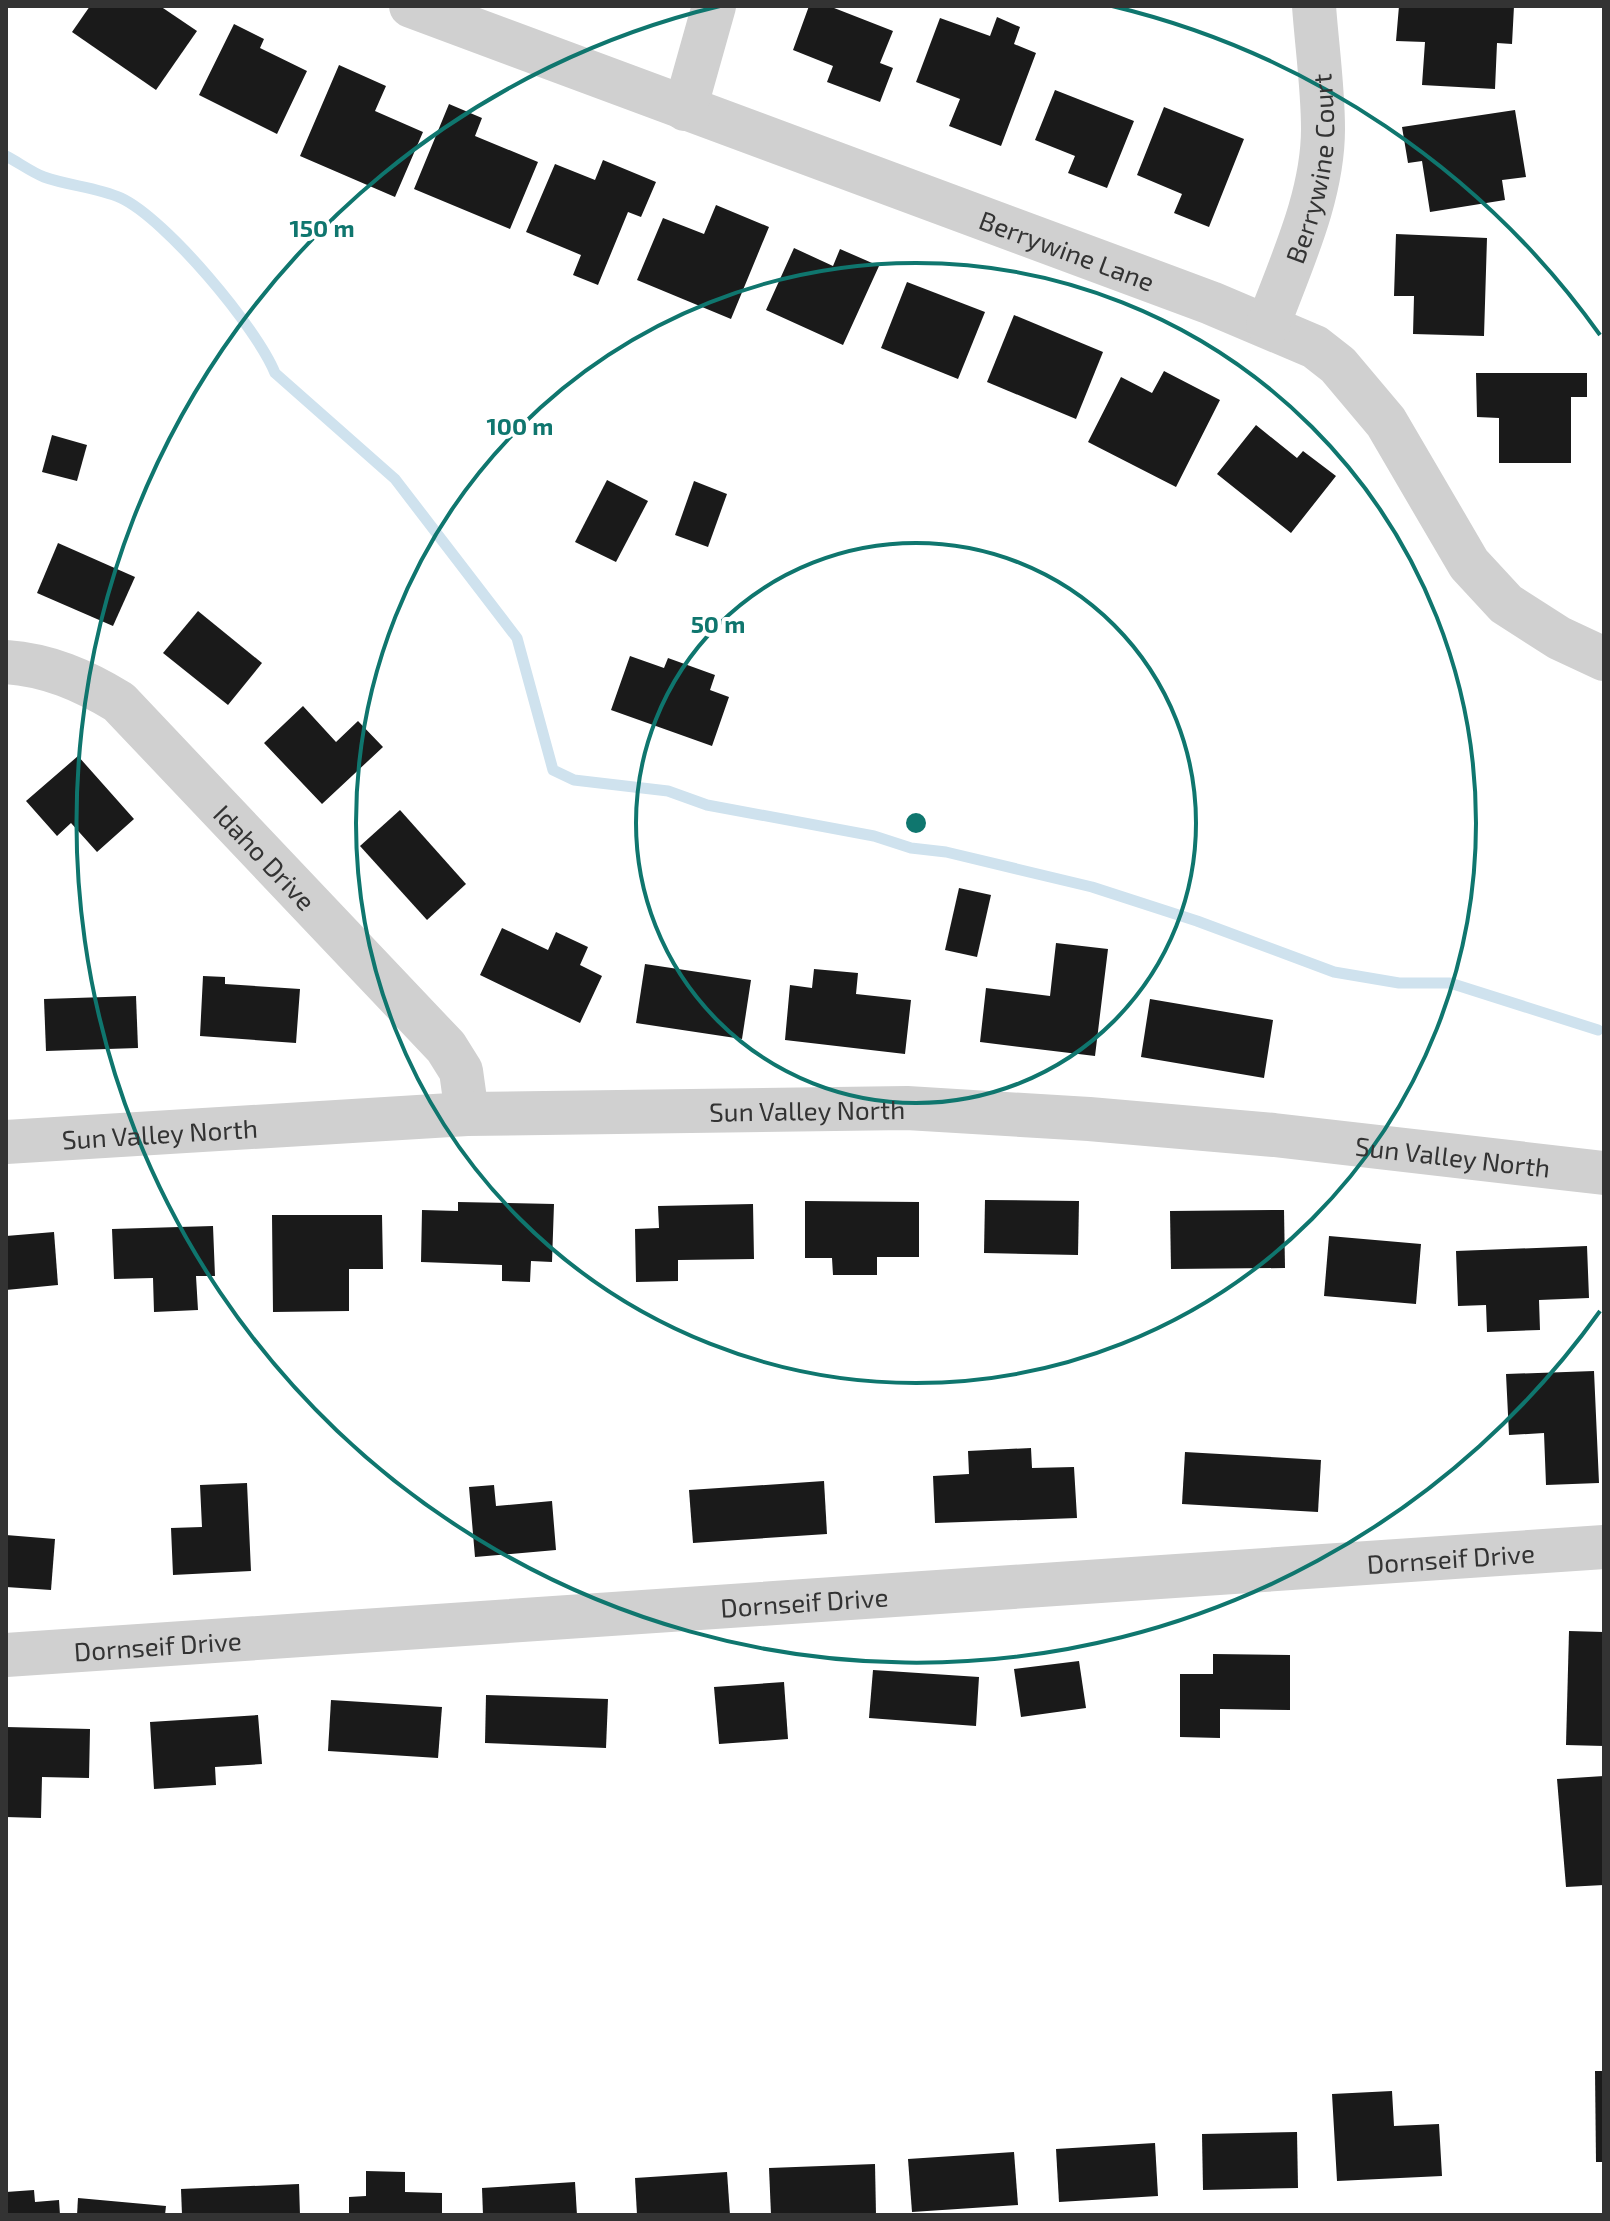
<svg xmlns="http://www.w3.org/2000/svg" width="1610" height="2221" font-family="'Exo 2',sans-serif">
  <rect width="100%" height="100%" fill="#fff"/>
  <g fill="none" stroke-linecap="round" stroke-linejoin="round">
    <!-- stream -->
    <path stroke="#cfe2ee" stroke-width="11" d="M6 156C18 162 31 172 44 177 69 186 97 187 121 198 166 219 257 328 275 373L395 479 517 638 553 770 574 780 668 791 707 805 874 836 911 848 946 852 1092 887 1197 921 1334 972 1399 983H1450L1598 1030"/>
  </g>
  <!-- building -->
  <g fill="#1a1a1a">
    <path d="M90 6H160L197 31 156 90 72 32Z"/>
    <path d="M809 6H829L893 31 880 63 893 68 880 102 827 82 833 66 793 50Z"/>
    <path d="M1399 6H1514L1512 44 1497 43 1495 89 1422 85 1425 42 1396 41Z"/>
    <path d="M997 17 1020 27 1014 44 1036 53 1001 146 949 126 960 99 916 82 940 18 990 36Z"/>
    <path d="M234 24 264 39 260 48 307 71 277 134 199 95Z"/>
    <path d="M339 65 386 86 375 111 423 132 395 197 300 156Z"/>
    <path d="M1055 90 1134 121 1107 188 1068 173 1075 156 1035 140Z"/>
    <path d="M449 104 482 118 475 136 538 162 510 229 414 189Z"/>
    <path d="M1164 107 1244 139 1209 227 1174 213 1182 194 1137 175Z"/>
    <path d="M1515 110 1526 177 1502 180 1505 200 1430 212 1422 161 1408 163 1402 127Z"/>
    <path d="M603 160 656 182 641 217 628 212 598 285 573 275 581 255 526 232 555 164 595 180Z"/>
    <path d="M716 205 769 227 731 319 637 280 663 218 704 234Z"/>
    <path d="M1396 234 1487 238 1484 336 1413 334 1414 296H1394Z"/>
    <path d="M794 248 833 266 840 249 879 266 843 345 766 310Z"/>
    <path d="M907 282 985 312 958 379 881 348Z"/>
    <path d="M1014 315 1103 352 1076 419 987 382Z"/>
    <path d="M1164 371 1220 400 1176 487 1088 442 1121 377 1152 393Z"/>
    <path d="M1476 373H1587V397H1571V463H1499V418L1477 417Z"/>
    <path d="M1256 425 1297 458 1303 451 1336 476 1291 533 1217 474Z"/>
    <path d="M52 435 87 445 77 481 42 472Z"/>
    <path d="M607 480 648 501 616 562 575 542Z"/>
    <path d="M694 481 727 494 708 547 675 535Z"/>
    <path d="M58 543 135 577 113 626 37 593Z"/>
    <path d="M198 611 262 663 228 705 163 653Z"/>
    <path d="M630 656 664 668 668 658 715 675 710 690 729 697 712 746 611 710Z"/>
    <path d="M303 706 336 742 358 721 383 747 322 804 264 743Z"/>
    <path d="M78 756 134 819 97 852 71 823 57 836 26 801Z"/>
    <path d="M400 810 466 884 427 920 360 846Z"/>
    <path d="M959 888 991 895 977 957 945 950Z"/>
    <path d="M502 928 548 950 556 932 588 947 580 965 602 976 580 1023 480 975Z"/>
    <path d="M1056 943 1108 949 1095 1056 980 1042 986 988 1050 996Z"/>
    <path d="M645 964 751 980 742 1039 636 1023Z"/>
    <path d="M814 969 858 973 856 994 911 1000 905 1054 785 1040 790 985 812 988Z"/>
    <path d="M203 976 225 977V984L300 989 296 1043 200 1036Z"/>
    <path d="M136 996 138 1048 46 1051 44 999Z"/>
    <path d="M1150 999 1273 1020 1264 1078 1141 1057Z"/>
    <path d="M985 1200 1079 1201 1078 1255 984 1253Z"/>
    <path d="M805 1201 919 1202V1257H877V1275H833L832 1258H805Z"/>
    <path d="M458 1202 554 1204 552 1262 531 1261 530 1282 502 1281V1265L421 1262 422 1210 458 1211Z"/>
    <path d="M753 1204 754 1259 678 1260V1281L636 1282 635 1229 659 1228 658 1206Z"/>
    <path d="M1284 1210 1285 1268 1171 1269 1170 1211Z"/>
    <path d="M272 1215H382L383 1269H349V1311L273 1312Z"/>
    <path d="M213 1226 215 1276H196L198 1310 154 1312 153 1278 114 1279 112 1229Z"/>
    <path d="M54 1232 58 1285 6 1290V1236Z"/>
    <path d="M1329 1236 1421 1244 1416 1304 1324 1296Z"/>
    <path d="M1587 1246 1589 1298 1539 1300 1540 1330 1487 1332 1486 1305 1458 1306 1456 1251Z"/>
    <path d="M1594 1371 1599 1483 1546 1485 1544 1433 1509 1435 1506 1374Z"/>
    <path d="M1031 1448 1032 1468 1074 1467 1077 1518 935 1523 933 1476 969 1474 968 1451Z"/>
    <path d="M1185 1452 1321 1460 1318 1512 1182 1504Z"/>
    <path d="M824 1481 827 1534 693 1543 689 1490Z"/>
    <path d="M247 1483 251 1571 173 1575 171 1528 202 1527 200 1485Z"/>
    <path d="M494 1485 496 1506 552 1501 556 1550 475 1557 469 1487Z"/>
    <path d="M6 1535 55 1539 51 1590 6 1587Z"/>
    <path d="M1569 1631 1604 1632V1746L1566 1745Z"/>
    <path d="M1213 1654 1290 1655V1710L1220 1709V1738L1180 1737V1674H1213Z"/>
    <path d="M1079 1661 1086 1708 1021 1717 1014 1669Z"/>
    <path d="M873 1670 979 1677 976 1726 869 1718Z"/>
    <path d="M784 1682 788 1739 719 1744 714 1687Z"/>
    <path d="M486 1695 608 1699 606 1748 485 1743Z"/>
    <path d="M331 1700 442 1707 438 1758 328 1751Z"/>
    <path d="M258 1715 262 1764 215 1767 216 1785 154 1789 150 1722Z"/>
    <path d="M6 1727 90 1729 89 1778 42 1777 41 1818 6 1817Z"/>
    <path d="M1604 1776V1885L1566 1887 1557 1779Z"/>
    <path d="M1595 2071H1604V2162H1596Z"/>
    <path d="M1392 2091 1394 2126 1439 2124 1442 2176 1337 2181 1332 2094Z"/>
    <path d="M1297 2132 1298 2188 1203 2190 1202 2134Z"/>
    <path d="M1155 2143 1158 2196 1059 2202 1056 2149Z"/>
    <path d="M1014 2152 1018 2205 912 2212 908 2159Z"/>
    <path d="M875 2164 876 2215H771L769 2168Z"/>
    <path d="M366 2171 405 2172V2192L442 2193V2215H349V2197L366 2196Z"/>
    <path d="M727 2172 730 2215H637L635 2178Z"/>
    <path d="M575 2182 577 2215H483L482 2188Z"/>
    <path d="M299 2184 300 2215H182L181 2189Z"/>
    <path d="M34 2190 35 2202 59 2200 60 2215H6V2192Z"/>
    <path d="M78 2198 166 2206 165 2215H77Z"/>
  </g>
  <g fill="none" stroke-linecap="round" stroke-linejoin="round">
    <!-- minor -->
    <g stroke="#d0d0d0" stroke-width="44">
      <path id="s1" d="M411 6 1211 303 1315 347 1338 365 1386 422 1469 564 1506 604 1559 638 1604 659"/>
      <path d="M685 109 714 6"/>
      <path id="s2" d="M1268 325C1291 263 1323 196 1323 129 1323 88 1317 47 1314 6"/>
      <path id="s3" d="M6 662C48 665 83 680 119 702L446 1047 461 1071 467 1114"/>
      <path id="s4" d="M6 1142 467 1114 907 1108 1089 1119 1274 1135 1604 1173"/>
      <path id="s5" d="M6 1655 1604 1547"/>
    </g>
  </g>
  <!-- distance rings -->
  <g fill="none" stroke="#0f766e" stroke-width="4">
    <circle cx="916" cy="823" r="280"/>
    <circle cx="916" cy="823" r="560"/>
    <path d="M1600 1311A840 840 0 1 1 720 6M1112 6A840 840 0 0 1 1600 335"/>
  </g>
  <g text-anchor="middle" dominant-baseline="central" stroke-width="8" stroke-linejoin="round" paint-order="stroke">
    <!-- street labels -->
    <g font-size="26" fill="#333" stroke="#fff">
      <text stroke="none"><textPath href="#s2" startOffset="164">Berrywine Court</textPath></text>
      <text stroke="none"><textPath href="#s1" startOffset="700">Berrywine Lane</textPath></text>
      <text stroke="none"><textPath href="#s3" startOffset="334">Idaho Drive</textPath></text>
      <text stroke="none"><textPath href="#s4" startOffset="802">Sun Valley North</textPath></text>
      <text stroke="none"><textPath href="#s4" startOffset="154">Sun Valley North</textPath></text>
      <text stroke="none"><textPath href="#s4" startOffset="1450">Sun Valley North</textPath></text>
      <text stroke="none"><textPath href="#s5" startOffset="1448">Dornseif Drive</textPath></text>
      <text stroke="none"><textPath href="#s5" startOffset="800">Dornseif Drive</textPath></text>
      <text stroke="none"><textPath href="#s5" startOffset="152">Dornseif Drive</textPath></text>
    </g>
  </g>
  <circle cx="916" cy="823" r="12" fill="#0f766e" stroke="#fff" stroke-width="4"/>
  <g font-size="24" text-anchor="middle" font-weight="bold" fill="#0f766e" stroke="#fff" stroke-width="8" stroke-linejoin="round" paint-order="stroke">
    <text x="322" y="237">150 m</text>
    <text x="520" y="435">100 m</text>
    <text x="718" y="633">50 m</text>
  </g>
  <!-- border -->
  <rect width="1610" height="2221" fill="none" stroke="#333333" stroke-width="16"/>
</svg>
